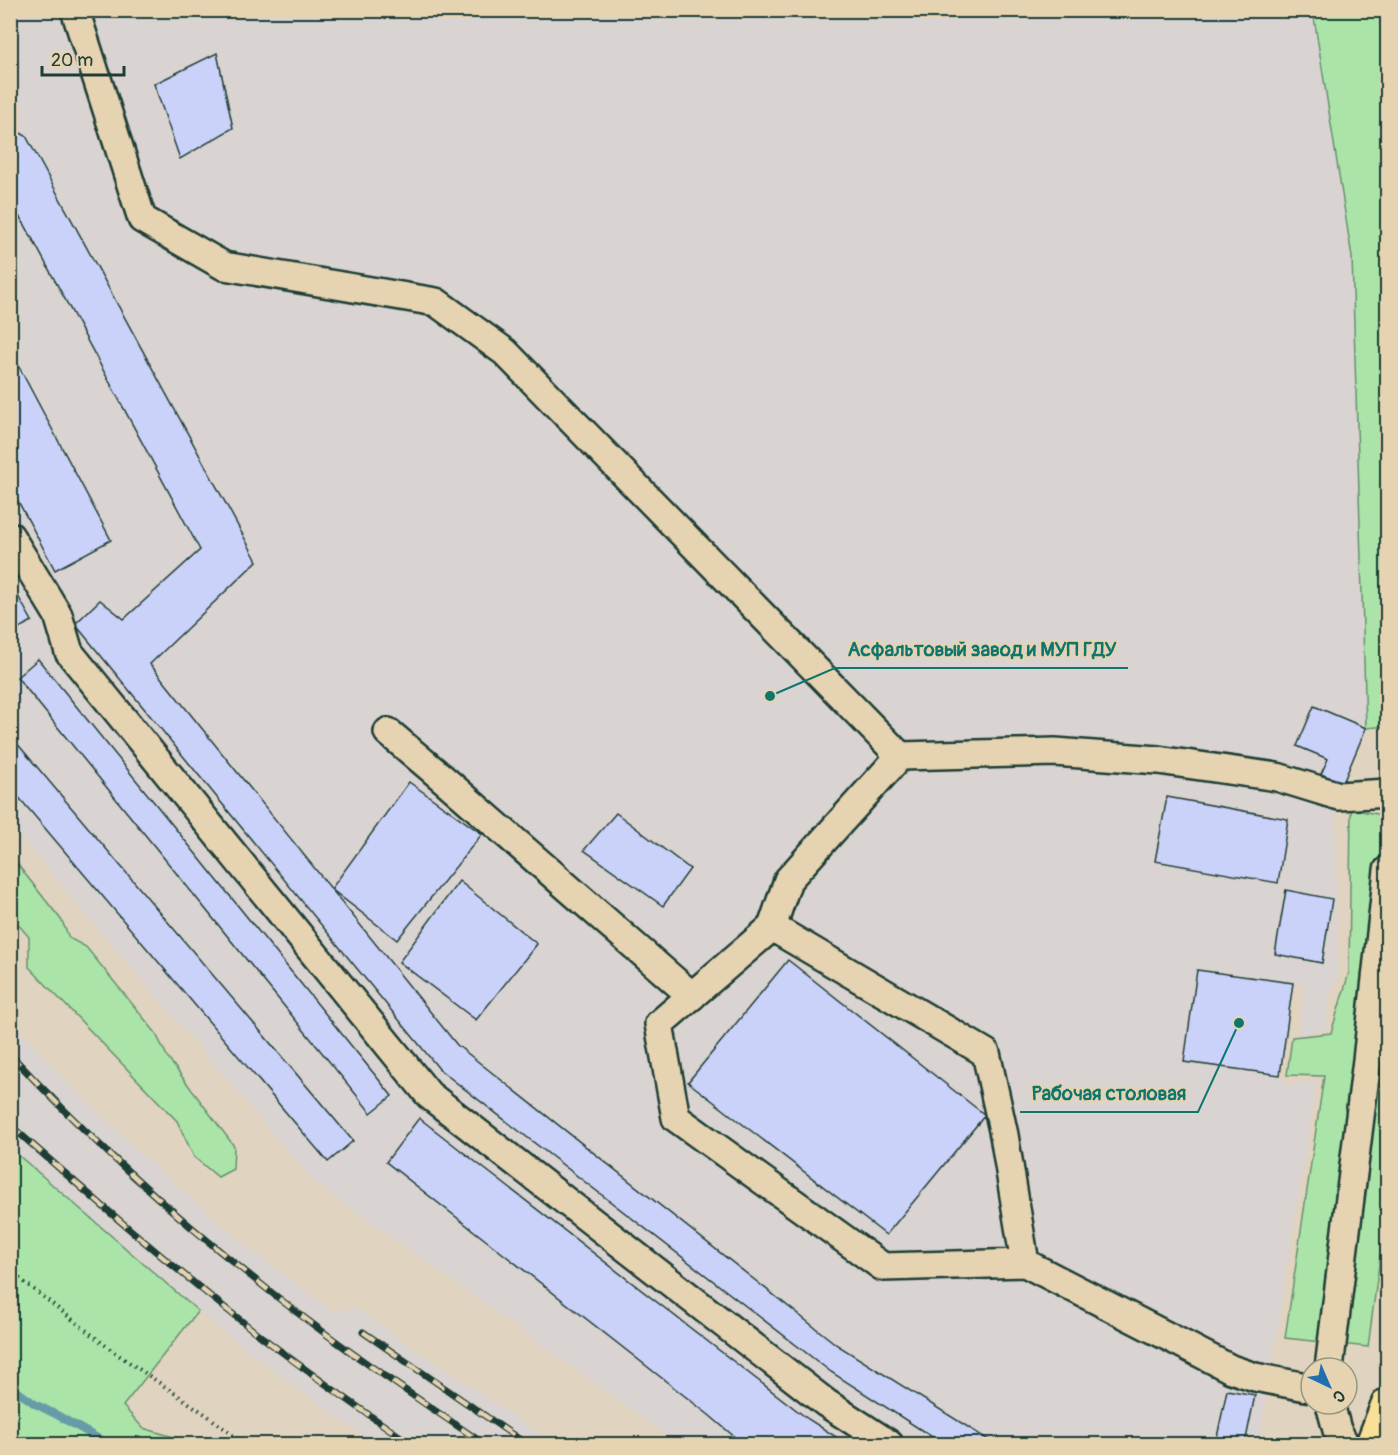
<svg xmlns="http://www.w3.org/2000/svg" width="1398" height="1455" font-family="Pangolin,sans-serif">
  <rect width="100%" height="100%" fill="#e0d3c0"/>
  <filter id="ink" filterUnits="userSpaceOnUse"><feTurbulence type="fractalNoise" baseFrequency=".0167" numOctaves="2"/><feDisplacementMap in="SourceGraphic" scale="12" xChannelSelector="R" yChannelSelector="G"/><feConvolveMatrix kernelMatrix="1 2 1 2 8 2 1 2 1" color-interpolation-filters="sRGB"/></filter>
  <g filter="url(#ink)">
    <!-- built -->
    <g fill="#d9d3d1">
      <path d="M10 11H1313L1352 257 1366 728 1343 783 1335 808 1338 975 1331 992 1325 1030 1299 1035 1305 985 1197 970 1184 1062 1280 1075 1289 1085 1317 1079 1259 1444H679L313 1181 11 826Z"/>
      <path d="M10 1019 62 1077 136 1149 249 1248 333 1312 355 1308 554 1444H375L296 1388 249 1352 198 1311 11 1148Z"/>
    </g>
    <!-- green -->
    <g fill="#abe4a8" stroke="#65906e" stroke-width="1.5">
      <path d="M1313 11H1387L1388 726 1366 728 1352 257Z"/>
      <path d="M1351 809 1387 816V1204L1368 1347 1285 1338 1324 1076 1287 1075 1292 1037 1331 1033 1349 973Z"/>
      <path d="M10 855 62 921 69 938 86 947 155 1032 168 1058 234 1146 233 1169 218 1177 194 1157 177 1121 29 967V937L11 916Z"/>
      <path d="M10 1148 198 1311 123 1406 143 1428 197 1444H11Z"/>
    </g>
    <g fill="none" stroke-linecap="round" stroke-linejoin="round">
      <!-- stream -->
      <path stroke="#659ca8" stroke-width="8" d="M10 1386 35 1404 57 1415 108 1444"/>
    </g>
    <!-- building -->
    <g fill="#cad2fa" stroke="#1f3d34" stroke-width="1.5">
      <path d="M217 53 233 128 180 159 154 84Z"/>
      <path d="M10 127 26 136 257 561 150 664 457 1045 837 1345 995 1444H943L831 1372 440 1070 75 624 100 600 124 619 200 550 25 225 10 203Z"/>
      <path d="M10 350 111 540 55 570 10 486Z"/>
      <path d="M10 582 32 621 10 633Z"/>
      <path d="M38 659 392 1096 371 1113 17 677Z"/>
      <path d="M1314 706 1366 728 1343 783 1321 774 1328 759 1297 746Z"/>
      <path d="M10 735 353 1141 328 1162 10 787Z"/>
      <path d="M409 782 482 834 397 940 331 889Z"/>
      <path d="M1167 797 1288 819 1278 883 1155 861Z"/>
      <path d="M616 813 690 869 663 906 584 850Z"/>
      <path d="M459 881 537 944 476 1020 399 962Z"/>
      <path d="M1286 890 1332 899 1322 963 1275 954Z"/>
      <path d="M788 960 985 1115 886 1235 688 1082Z"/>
      <path d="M1197 970 1293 983 1280 1075 1184 1062Z"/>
      <path d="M419 1118 808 1419 847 1444H743L709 1415 386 1162Z"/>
      <path d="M1227 1390 1255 1395 1245 1444H1227L1216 1442Z"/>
    </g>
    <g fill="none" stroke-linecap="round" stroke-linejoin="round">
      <defs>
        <g id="minor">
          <path d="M75 10 142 219 224 266 436 302 505 352 900 756"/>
          <path d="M10 536 58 615 69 652 429 1095 826 1403 889 1444"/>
          <path d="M388 732 447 782 692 996"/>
          <path d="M772 927 788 880 900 756 1055 752 1158 760 1277 777 1339 796 1388 793"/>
          <path d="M1025 1263 883 1267 676 1118 659 1024 772 927 986 1053 1004 1135 1025 1263 1231 1369 1255 1377 1311 1388"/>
          <path d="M1329 1368 1367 1060 1388 870"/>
          <path d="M1330 1404 1337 1430 1345 1444"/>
        </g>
        <path id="major" d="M1373 1444 1388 1405"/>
      </defs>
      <!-- minor casing -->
      <use href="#minor" stroke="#1f3d34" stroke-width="32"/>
      <!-- major casing -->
      <use href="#major" stroke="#1f3d34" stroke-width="38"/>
      <!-- path -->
      <path stroke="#1f3d34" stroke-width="4" stroke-dasharray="1.5 4.5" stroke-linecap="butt" d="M10 1271 114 1352 208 1416 244 1444"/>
      <!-- minor -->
      <use href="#minor" stroke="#e6d3b1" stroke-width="27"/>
      <!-- major -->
      <use href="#major" stroke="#fadf96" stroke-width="33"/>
      <defs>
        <g id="rail">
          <path d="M10 1054C88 1138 173 1215 262 1285 333 1342 409 1393 484 1444"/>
          <path d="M10 1125C85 1191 160 1257 239 1319 294 1363 353 1404 411 1444"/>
          <path d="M363 1332 526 1444"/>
        </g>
      </defs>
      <!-- rail casing -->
      <use href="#rail" stroke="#1f3d34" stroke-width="7"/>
      <!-- rail -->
      <use href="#rail" stroke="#e6d3b1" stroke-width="4.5" stroke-dasharray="14" stroke-linecap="butt"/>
    </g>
  </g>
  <!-- callouts -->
  <path fill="none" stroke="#0f766e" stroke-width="2" d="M770 696L835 668H1128M1239 1023L1198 1112H1020"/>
  <g fill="#0f766e" stroke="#e6d3b1" stroke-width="2">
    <circle cx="770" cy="696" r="6"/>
    <circle cx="1239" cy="1023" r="6"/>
  </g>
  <g font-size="20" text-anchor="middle" font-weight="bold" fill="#0f766e" stroke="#e6d3b1" stroke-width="4.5" stroke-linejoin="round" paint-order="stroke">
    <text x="982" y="656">Асфальтовый завод и МУП ГДУ</text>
    <text x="1109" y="1100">Рабочая столовая</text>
  </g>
  <!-- margin -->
  <rect width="1398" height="1455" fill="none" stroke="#e6d3b1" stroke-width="36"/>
  <rect x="18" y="18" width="1362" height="1419" fill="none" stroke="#1f3d34" stroke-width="2" filter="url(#ink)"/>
  <!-- north arrow -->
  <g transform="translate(1329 1386) rotate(136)"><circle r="28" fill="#e6d3b1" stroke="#96977f" stroke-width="1.5"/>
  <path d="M0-4.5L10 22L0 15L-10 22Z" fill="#1f6fb2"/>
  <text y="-9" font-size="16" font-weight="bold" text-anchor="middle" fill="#1f3d34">С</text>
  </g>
  <!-- scale -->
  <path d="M42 66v9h82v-9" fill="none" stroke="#1f3d34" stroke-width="3"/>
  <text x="51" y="66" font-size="18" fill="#1f3d34" stroke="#e6d3b1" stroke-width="4.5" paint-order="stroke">20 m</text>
</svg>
